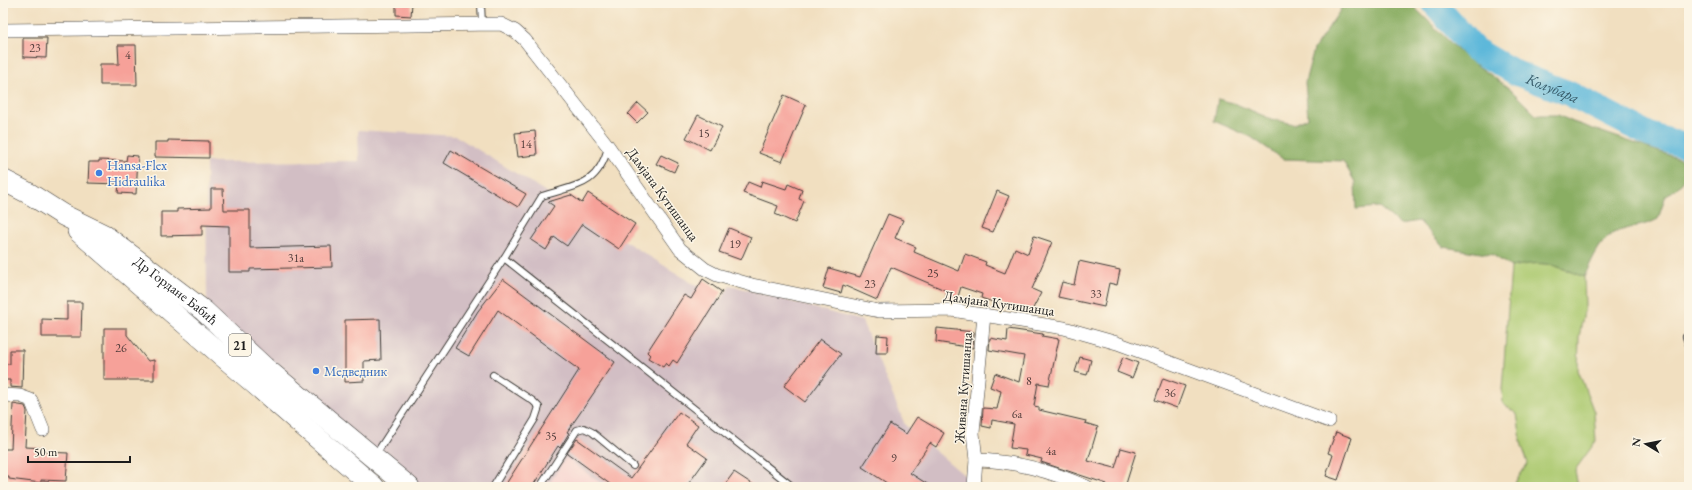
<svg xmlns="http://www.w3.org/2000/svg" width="1692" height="490" font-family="'EB Garamond',serif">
  <rect width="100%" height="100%" fill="#fcf5e5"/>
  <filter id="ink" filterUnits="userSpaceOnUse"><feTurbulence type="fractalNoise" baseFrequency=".025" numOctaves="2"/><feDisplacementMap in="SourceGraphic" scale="8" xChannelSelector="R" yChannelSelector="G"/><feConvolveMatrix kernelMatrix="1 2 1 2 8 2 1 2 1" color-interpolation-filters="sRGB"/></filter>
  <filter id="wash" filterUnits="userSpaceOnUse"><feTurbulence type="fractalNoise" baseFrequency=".012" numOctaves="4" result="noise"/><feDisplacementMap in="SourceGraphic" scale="16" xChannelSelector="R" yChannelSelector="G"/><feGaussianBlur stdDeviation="0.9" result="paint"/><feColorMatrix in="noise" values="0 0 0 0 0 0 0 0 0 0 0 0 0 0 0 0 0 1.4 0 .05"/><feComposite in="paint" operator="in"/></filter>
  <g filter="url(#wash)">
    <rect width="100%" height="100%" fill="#f1dfc0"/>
    <!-- built -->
    <path fill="#f7d0ce" d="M566 457 606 487H547Z"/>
    <!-- industrial -->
    <path fill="#d2bec4" d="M358 130 456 136 721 301 730 285 862 321 905 425 978 487H606L566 458 547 487H414L207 309 206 162 359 161Z"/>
    <!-- green -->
    <path fill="#adca72" stroke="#647347" d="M1531 263 1551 264 1584 277 1585 306 1579 337 1578 370 1594 412 1596 441 1575 470 1578 487H1512L1528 463 1522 446 1517 414 1503 404 1502 390 1511 267Z"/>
    <!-- forest -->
    <path fill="#8aae64" stroke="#536540" d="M1337 3H1410L1463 55 1510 89 1536 115H1558L1573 122 1689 162C1689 178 1680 188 1666 195L1658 219C1645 226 1630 227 1616 232 1600 238 1591 263 1584 277 1552 264 1546 260 1511 267L1493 255 1444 247 1419 221 1400 224 1379 207 1356 209 1355 182 1343 161 1283 159 1251 137 1214 121 1218 99 1236 104 1271 119 1294 124 1308 118 1305 82 1314 49 1341 9Z"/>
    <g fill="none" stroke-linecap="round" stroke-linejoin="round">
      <!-- river -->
      <path stroke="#5db8da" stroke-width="25" id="s1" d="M1434 3 1474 49 1516 73 1568 93 1650 135 1689 147"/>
    </g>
    <g id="blocks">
      <!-- building -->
      <g fill="#f6a199">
        <path d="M396 3H412L411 16 396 15Z"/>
        <path d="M23 38H47L46 58 23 57Z"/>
        <path d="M118 45H136L137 85H100V64H119Z"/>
        <path d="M784 95 806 105 782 162 759 153Z"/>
        <path d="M638 103 648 112 637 123 628 114Z"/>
        <path d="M698 115 722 127 710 150 686 138Z"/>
        <path d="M535 131 537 155 518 157 515 133Z"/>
        <path d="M168 140 209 141V158L155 157V142H168Z"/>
        <path d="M451 150 526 194 518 207 444 163Z"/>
        <path d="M127 155 138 156 136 194 118 193 119 184 88 183 89 162H99V160L126 161Z"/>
        <path d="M661 155 678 163 674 172 656 164Z"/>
        <path d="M762 181 786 189 788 184 802 190 799 199 804 201 795 223 775 214 778 206 743 193 748 182 760 187Z"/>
        <path d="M211 189H223L224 210H250V248L331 246 332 267 250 269V272H229V226L202 225V235L161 236V212H177V209L211 208Z"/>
        <path d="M997 191 1009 196 993 232 982 228Z"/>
        <path d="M588 193 635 224 619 249 582 224 567 246 554 237 546 250 531 240 554 206 548 202 571 195 582 203Z"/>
        <path d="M888 214 903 220 895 238 916 247 914 252 959 271 965 254 986 262 985 265 1005 273 1015 248 1028 254 1034 236 1052 242 1032 289 1041 293 1030 314 1021 313 997 301 996 303 981 298 982 294 961 287 957 300 946 295 947 291 891 267 877 300 843 285 841 293 823 288 829 268 860 277Z"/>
        <path d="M729 228 751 237 741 260 719 252Z"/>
        <path d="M1079 261 1120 270 1117 285 1109 283 1104 307 1058 297 1062 282 1074 285Z"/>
        <path d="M503 279 615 362 567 432 569 433 560 448 558 446 532 487H504L579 370 498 310 469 356 455 348 478 311Z"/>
        <path d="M703 279 722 292 677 363 673 360 669 366 666 363 663 367 648 358 650 355 647 352 684 295 691 299Z"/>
        <path d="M67 302H82L81 337H42V319L67 320Z"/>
        <path d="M380 319 381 360 364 361V381L345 382V320Z"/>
        <path d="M104 328H127V335L148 361 154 360V380H104Z"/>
        <path d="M937 328 974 332 973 348 936 342Z"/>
        <path d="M1008 329 1043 334 1042 336 1059 339 1049 385 1038 383 1034 406 1039 407V410L1086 421 1085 423 1098 427 1088 461 1115 468 1121 448 1136 452 1125 487H1106L1107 484 1041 462 1042 459 1025 455 1026 450 1010 448 1014 424 992 420 991 428 982 426 983 408 997 409 1001 391 990 387 995 373 1019 382 1024 356 989 350 990 338 1007 341Z"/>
        <path d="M877 335 888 336 887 353H876Z"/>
        <path d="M820 339 841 354 805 402 784 386Z"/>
        <path d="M10 350H23L22 388 10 387V380H3V364H10Z"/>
        <path d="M1080 357 1091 360 1087 375 1075 372Z"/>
        <path d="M1123 357 1138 363 1132 378 1117 372Z"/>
        <path d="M1163 378 1185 386 1177 408 1155 400Z"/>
        <path d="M13 404 25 406 27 411 25 447 44 448V452L68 453 66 481 41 480V483L9 479V477H3V449H11Z"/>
        <path d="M679 412 698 425 686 443 707 458 686 487H614L567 453 577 439 631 478Z"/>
        <path d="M917 417 944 433 936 447 930 443 910 473 932 487H893L862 467 890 424 906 434Z"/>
        <path d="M1336 432 1352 438 1338 480 1326 476 1333 455 1328 453Z"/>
        <path d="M734 472 757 487H723Z"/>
      </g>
    </g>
  </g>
  <g filter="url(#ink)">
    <use href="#blocks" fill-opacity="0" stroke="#3c3935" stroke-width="1"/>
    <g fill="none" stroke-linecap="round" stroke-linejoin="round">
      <defs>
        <g id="lane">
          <path d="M481 3 482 24"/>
          <path d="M504 258 542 196C576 185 597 187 608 148"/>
          <path d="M1686 337 1689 345"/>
          <path d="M493 375 533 401 539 407 535 419 493 487"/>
          <path d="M376 454 504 258 793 487"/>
          <path d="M540 487 577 430 584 428 592 432 633 466"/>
        </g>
        <g id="street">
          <path d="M3 30 501 24 515 31 525 40 608 146 680 249 705 269 717 275 752 285 879 311 952 310 1064 328 1117 343 1329 421"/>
          <path d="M3 395 20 396 31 400 43 430"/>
          <path d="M976 460C1016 461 1050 471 1087 487"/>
          <path d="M974 487 976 460 973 433 984 315"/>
        </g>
        <g id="primary">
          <path id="s2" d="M3 180 30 194 63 215 104 235 137 260 204 311 264 367 409 487"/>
          <path d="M78 231 374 487"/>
        </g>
      </defs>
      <!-- lane casing -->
      <use href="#lane" stroke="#3c3935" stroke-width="8"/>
      <!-- street casing -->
      <use href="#street" stroke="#3c3935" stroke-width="14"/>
      <!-- primary casing -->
      <use href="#primary" stroke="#3c3935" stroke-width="22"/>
      <!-- lane -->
      <use href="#lane" stroke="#fff" stroke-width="6"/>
      <!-- street -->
      <use href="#street" stroke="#fff" stroke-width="13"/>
      <!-- primary -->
      <use href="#primary" stroke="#fff" stroke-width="21"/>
    </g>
  </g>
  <!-- markers -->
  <g fill="#3f7fe0" stroke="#fcf5e5" stroke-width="1.5">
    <circle cx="99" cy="173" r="4"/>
    <circle cx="316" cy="371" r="4"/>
  </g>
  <g text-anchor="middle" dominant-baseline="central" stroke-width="3" stroke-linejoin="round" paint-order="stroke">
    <!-- number labels -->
    <g font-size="12" fill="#523d3b">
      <text x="35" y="48">23</text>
      <text x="128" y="55">4</text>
      <text x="704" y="133">15</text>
      <text x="526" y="144">14</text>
      <text x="735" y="244">19</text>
      <text x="296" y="258">31a</text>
      <text x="933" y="273">25</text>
      <text x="870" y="284">23</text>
      <text x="1096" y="294">33</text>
      <text x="121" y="348">26</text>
      <text x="1029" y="381">8</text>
      <text x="1170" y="393">36</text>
      <text x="1017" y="414">6a</text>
      <text x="551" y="436">35</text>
      <text x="1051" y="451">4a</text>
      <text x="894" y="458">9</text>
    </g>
    <!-- shield labels -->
    <rect fill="#fcf5e5" stroke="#5f5d58" stroke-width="1" x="229" y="334" width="22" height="22" rx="3"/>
    <g font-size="13" font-weight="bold" fill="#1c1c1c">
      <text x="240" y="345">21</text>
    </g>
    <!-- shop labels -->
    <g font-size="14" fill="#366cbe" stroke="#fcf5e5" text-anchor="start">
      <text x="107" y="165">Hansa-Flex<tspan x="107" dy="16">Hidraulika</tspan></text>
      <text x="324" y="371">Медведник</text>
    </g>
    <!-- street labels -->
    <g font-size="14" fill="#1c1c1c" stroke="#fcf5e5">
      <text transform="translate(663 194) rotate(54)">Дамјана Кутишанца</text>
      <text stroke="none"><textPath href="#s2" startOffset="206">Др Гордане Бабић</textPath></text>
      <text transform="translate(999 303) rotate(8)">Дамјана Кутишанца</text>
      <text transform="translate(963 388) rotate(-86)">Живана Кутишанца</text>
    </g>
    <!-- water labels -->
    <g font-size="15" font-style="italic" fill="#365a68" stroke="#fcf5e5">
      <text stroke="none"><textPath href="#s1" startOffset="149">Колубара</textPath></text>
    </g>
  </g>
  <!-- margin -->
  <rect width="1692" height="490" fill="none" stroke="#fcf5e5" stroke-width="16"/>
  <!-- north arrow -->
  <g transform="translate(1646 444) rotate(280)" stroke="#fcf5e5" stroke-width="3" paint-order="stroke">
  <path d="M0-3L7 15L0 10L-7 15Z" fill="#1c1c1c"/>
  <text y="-6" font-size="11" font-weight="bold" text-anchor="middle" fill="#1c1c1c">N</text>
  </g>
  <!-- scale -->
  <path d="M28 456v6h102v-6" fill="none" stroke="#1c1c1c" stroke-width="2"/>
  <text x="34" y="456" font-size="12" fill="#1c1c1c" stroke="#fcf5e5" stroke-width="3" paint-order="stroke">50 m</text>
</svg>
